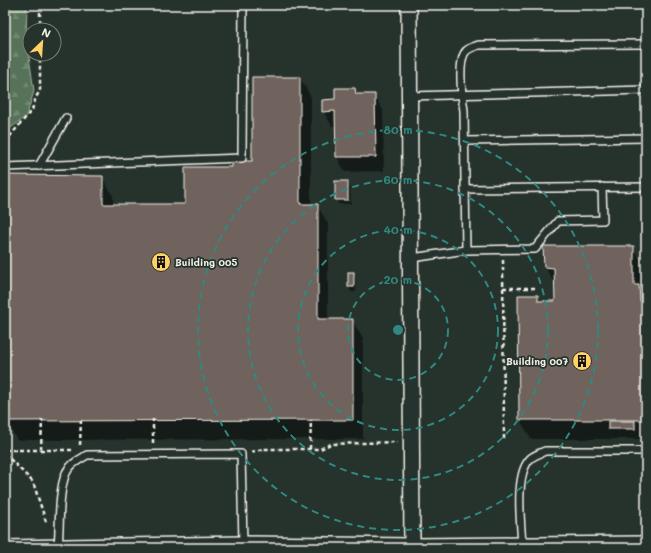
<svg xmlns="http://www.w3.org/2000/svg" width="651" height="553" font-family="Mali,sans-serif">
  <defs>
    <pattern id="forest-firs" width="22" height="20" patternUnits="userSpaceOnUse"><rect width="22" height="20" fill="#577259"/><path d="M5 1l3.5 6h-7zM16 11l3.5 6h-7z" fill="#708771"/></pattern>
  </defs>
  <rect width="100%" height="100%" fill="#26332d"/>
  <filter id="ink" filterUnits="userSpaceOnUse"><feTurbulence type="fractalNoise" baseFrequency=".025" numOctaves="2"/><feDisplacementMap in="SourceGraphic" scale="8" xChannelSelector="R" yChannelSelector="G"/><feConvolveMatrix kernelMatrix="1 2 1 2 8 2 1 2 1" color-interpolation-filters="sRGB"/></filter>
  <g filter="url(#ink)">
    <!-- forest -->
    <path fill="url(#forest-firs)" stroke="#a6b2a0" d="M5 5H27L26 37 34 91 26 117 5 132Z"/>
    <!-- shadow -->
    <g fill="#0007">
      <path d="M300 78 311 97V205H317L328 224V320H352L363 339V439L17 440 6 420 5 176 102 177 113 196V205H186L233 168 253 162Z"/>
      <path d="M355 89 358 95H374L383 110 384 171 345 172 337 157 336 126H332L323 111 336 100Z"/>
      <path d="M348 182 350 186 351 204H339L336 200Z"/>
      <path d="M544 247H633L644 266 646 299V439H531L520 420 537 296 540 302H556V286L545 267Z"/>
      <path d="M349 273H353L356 278V292H351L349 287Z"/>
    </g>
    <!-- building -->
    <g fill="#70635d" stroke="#f4f1e8">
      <path d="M252 77H300V204H318V319H353V420L5 421V175L103 176V204H185V167H232V161H252Z"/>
      <path d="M335 88H355L356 94H375L376 157H336L335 111 322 112V100L335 99Z"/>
      <rect x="335" y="181" width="13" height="19"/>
      <path d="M543 246H634V285H639L640 301H646V420H519L518 295H538V301H555L554 268 544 267Z"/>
      <rect x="348" y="272" width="6" height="15"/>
      <rect x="608" y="421" width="27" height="8"/>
    </g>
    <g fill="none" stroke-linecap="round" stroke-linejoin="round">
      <defs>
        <g id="lane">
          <path d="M410 96 646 90"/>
          <path d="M465 141 646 138"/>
          <path d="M39 166 66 118"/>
          <path d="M5 167 242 158 243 5"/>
          <path d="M465 189 646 187"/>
          <path d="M466 250 464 111C462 97 458 67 464 54 467 48 473 47 479 45L646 44"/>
          <path d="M412 258 466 250 535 249 558 221 603 220 602 187"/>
          <path d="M522 545C521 523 514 473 531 458 535 455 541 453 545 451H646"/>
          <path d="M58 548C60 528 58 491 66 473 70 464 79 460 87 455L241 454 243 544"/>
        </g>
        <g id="street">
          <path d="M409 5 412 548"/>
          <path d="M5 548 243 544 412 546 646 544"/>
        </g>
      </defs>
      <!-- lane casing -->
      <use href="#lane" stroke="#f4f1e8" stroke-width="10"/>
      <!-- street casing -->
      <use href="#street" stroke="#f4f1e8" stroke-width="18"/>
      <!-- path -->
      <g stroke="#f4f1e8" stroke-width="2.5" stroke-dasharray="4 3" stroke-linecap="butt">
        <path d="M40 30V5"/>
        <path d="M5 142 32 110 36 97 40 91V54"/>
        <path d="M503 260 504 441"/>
        <path d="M503 288H538"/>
        <path d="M153 443V419"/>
        <path d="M80 445 81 419"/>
        <path d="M310 449 311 420"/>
        <path d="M5 450H72"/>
        <path d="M41 450 42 419"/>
        <path d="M251 452 263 449H320L331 444 397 442"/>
        <path d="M5 454 33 482 46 522"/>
      </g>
      <!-- lane -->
      <use href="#lane" stroke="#26332d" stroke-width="7"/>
      <!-- street -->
      <use href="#street" stroke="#26332d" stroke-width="15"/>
    </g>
  </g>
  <!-- distance rings -->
  <g fill="none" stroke="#318880" stroke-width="2" stroke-dasharray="7 5">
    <circle cx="398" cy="330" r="50"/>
    <circle cx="398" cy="330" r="100"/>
    <circle cx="398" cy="330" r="150"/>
    <circle cx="398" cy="330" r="200"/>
  </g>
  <!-- icons -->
  <defs>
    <symbol id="building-disc" viewBox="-11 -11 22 22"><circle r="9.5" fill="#ffd166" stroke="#26332d"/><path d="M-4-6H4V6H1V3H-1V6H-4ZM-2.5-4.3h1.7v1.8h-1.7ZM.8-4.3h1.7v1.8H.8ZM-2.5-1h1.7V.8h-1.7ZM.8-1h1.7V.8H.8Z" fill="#111"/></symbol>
  </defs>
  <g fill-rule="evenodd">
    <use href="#building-disc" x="150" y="251" width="22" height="22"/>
    <use href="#building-disc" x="571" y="350" width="22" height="22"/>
  </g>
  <g text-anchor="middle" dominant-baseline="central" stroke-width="3.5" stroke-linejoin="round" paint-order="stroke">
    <!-- poi labels -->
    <g font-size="10" font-weight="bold" fill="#f4f1e8" stroke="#26332d" text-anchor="start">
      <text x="175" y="262">Building 005</text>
      <text x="568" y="361" text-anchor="end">Building 007</text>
    </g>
  </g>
  <circle cx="398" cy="330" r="6" fill="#318880" stroke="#26332d" stroke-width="2"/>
  <g font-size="12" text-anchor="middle" font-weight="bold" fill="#318880" stroke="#26332d" stroke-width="3.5" stroke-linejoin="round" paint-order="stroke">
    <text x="398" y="134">80 m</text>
    <text x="398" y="184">60 m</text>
    <text x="398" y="234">40 m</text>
    <text x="398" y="284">20 m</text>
  </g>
  <!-- margin -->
  <rect width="651" height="553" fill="none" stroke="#26332d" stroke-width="20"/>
  <rect x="10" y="10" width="631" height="533" fill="none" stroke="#f4f1e8" stroke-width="1.5" filter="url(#ink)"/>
  <!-- north arrow -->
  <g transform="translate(42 42) rotate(25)"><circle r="19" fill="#26332d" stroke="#787f78"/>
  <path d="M0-3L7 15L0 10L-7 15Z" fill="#ffd166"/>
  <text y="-6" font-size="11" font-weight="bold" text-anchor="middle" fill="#f4f1e8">N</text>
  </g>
</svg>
